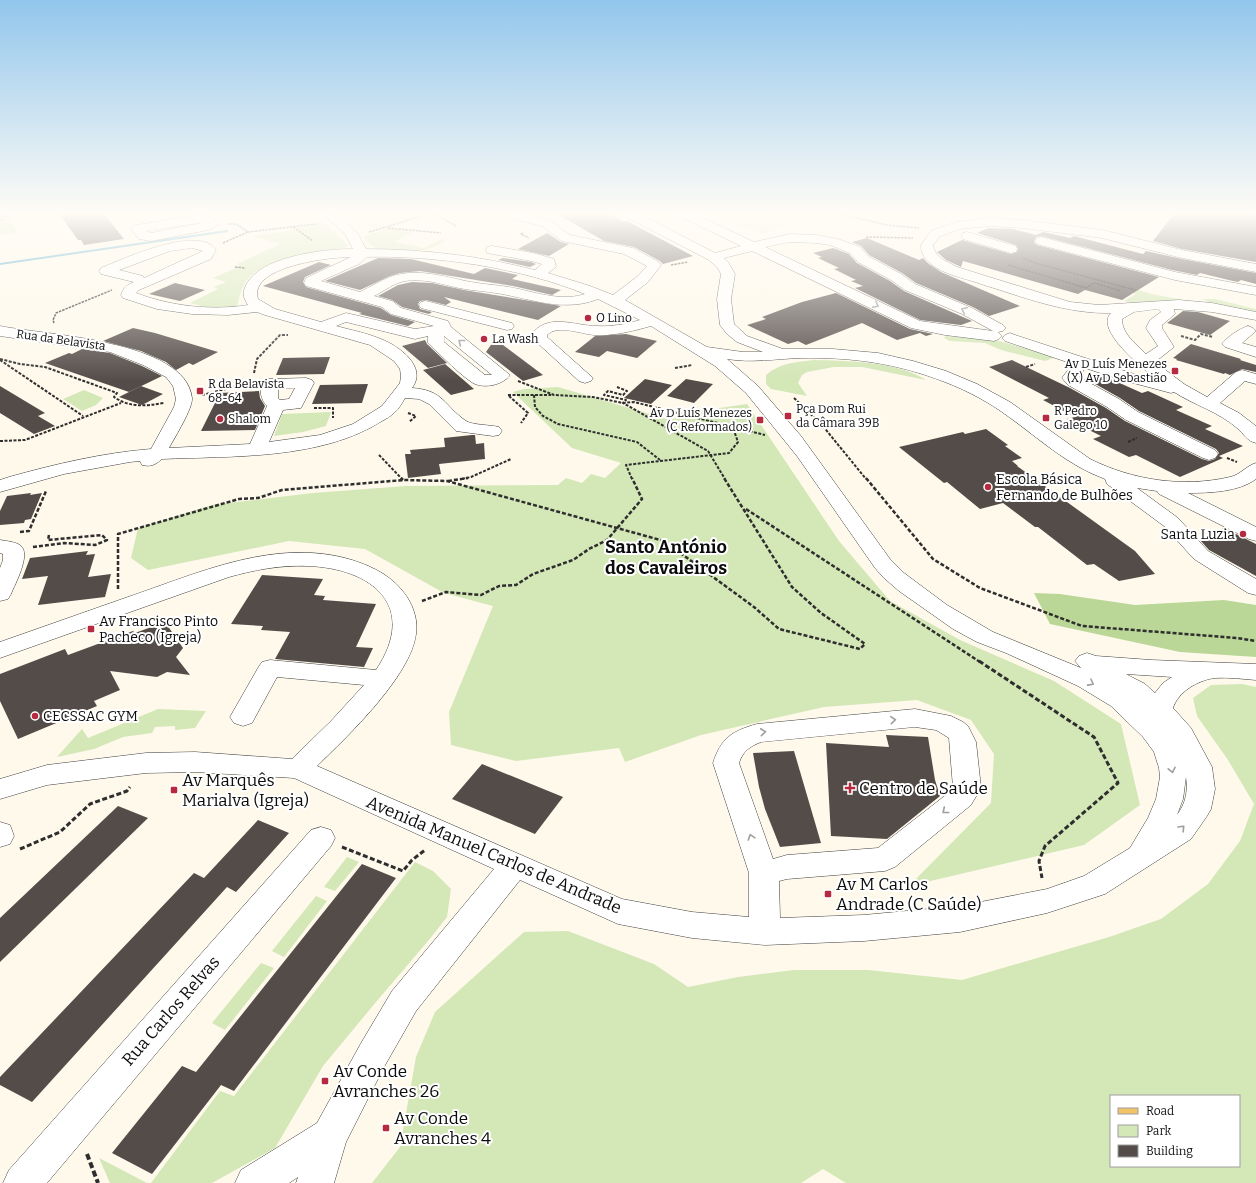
<svg xmlns="http://www.w3.org/2000/svg" width="1256" height="1183" font-family="Bitter,serif">
  <rect width="100%" height="100%" fill="#fef9eb"/>
  <!-- green -->
  <g fill="#d4e7b7" fill-rule="evenodd">
    <path d="M10 221 17 232 0 235V223Z"/>
    <path d="M324 222 348 246 340 250C315 255 276 259 255 272 243 280 240 294 237 307L210 308 190 303 218 289 214 287 226 282 213 278 240 266 237 264 281 244 252 236 283 232Z"/>
    <path d="M387 228 415 231 394 242 424 248 441 239 445 240C435 253 389 255 375 248 371 245 367 241 363 237Z"/>
    <path d="M1102 278 1151 294 1200 303 1133 304 1124 301 1136 294 1100 281Z"/>
    <path d="M1203 299H1215L1256 309V312L1210 304Z"/>
    <path d="M946 336 999 341 1056 357 1045 361 1001 350 985 343 950 341 944 338Z"/>
    <path d="M814 360C847 361 897 361 926 380L862 367H834L807 372 802 375 798 383 807 396 771 389 766 384V375C779 363 796 362 814 360Z"/>
    <path d="M558 387 670 420 692 412 747 404 839 541 890 601 960 640 1054 681 1121 724 1140 805 1084 845 909 886 991 803 994 754 971 720 917 700 824 707 701 735 625 762 619 748 516 761 451 745 449 712 493 606 444 593 365 549 289 541 148 570 131 558 138 528 212 505 313 493 406 486 558 485 566 478 582 483 591 474 605 478 621 463 572 448 513 392 524 389Z"/>
    <path d="M84 390 103 398 96 405 82 411 63 399Z"/>
    <path d="M331 412 326 426 303 432 274 436 282 414Z"/>
    <path d="M1242 684 1256 687V1183H846L823 1169 801 1183H372L400 1147 416 1057 435 1012 524 932 568 931 654 964 688 987 738 977 794 970H868L962 980 1109 937 1161 919 1208 884 1240 841 1254 804 1228 760 1197 716 1193 698 1211 685ZM1111 1096H1239V1166H1111Z"/>
    <path d="M158 709 206 711 195 728 175 730V726L155 727 152 733 123 737 94 749 57 757 82 729 88 738Z"/>
    <path d="M347 857 359 862 335 891 324 887Z"/>
    <path d="M415 862 433 871 451 889 447 917 428 941 376 1002 323 1066 275 1148 212 1183H151L220 1091 234 1096Z"/>
    <path d="M316 896 327 901 284 957 272 951Z"/>
    <path d="M261 963 274 968 225 1030 212 1023Z"/>
    <path d="M99 1158 147 1183H110Z"/>
  </g>
  <!-- forest -->
  <path fill="#bad797" d="M1034 593 1060 594 1135 605 1224 600 1256 605V657L1180 652 1050 624Z"/>
  <!-- pitch -->
  <g fill="#e5eec8">
    <path d="M380 215H423L375 229 357 222Z"/>
    <path d="M706 215H783L800 220 763 234Z"/>
  </g>
  <g fill="none" stroke-linecap="round" stroke-linejoin="round">
    <!-- stream -->
    <path fill="#3d9ec7" fill-rule="evenodd" d="M227 230H228V232L0 265V263Z"/>
  </g>
  <!-- building -->
  <g fill="#544c49">
    <path d="M60 215H105L124 239 84 245 81 240H78Z"/>
    <path d="M559 215H611L624 222 627 221 693 256 663 264 660 261 634 247 604 241Z"/>
    <path d="M1173 215H1256V262L1182 249 1153 241Z"/>
    <path d="M988 228 1013 229 1036 235 1043 232 1048 233 1070 238 1074 236 1143 254 1146 251 1182 259 1256 273V284L1241 280 1238 282 1233 281 1200 273 1197 275 1172 270 1041 236 1036 237 1034 242 1037 245 1159 277 1122 300 1085 290 1078 294 963 261 961 267 946 260 937 252 962 240 1011 254 1017 252 1018 249 1016 245 977 233Z"/>
    <path d="M547 233 561 242 569 244 549 256 518 249Z"/>
    <path d="M867 238 919 260 923 258 929 264 941 272 1020 306 989 316 973 307 916 283 902 273 869 255 861 246 852 242Z"/>
    <path d="M833 248 849 254 857 263 890 281 904 291 972 321 961 325 920 320 855 288 863 286 851 281 856 280 834 269 839 268 818 258 822 257 813 253Z"/>
    <path d="M378 258 411 259 474 274 485 268 518 275 512 279 561 290 552 295 513 286 420 271 400 273 390 276 360 290 325 281Z"/>
    <path d="M503 258 531 262 536 264 530 267 498 260Z"/>
    <path d="M319 262 331 265 305 277 303 282 306 287 381 308 391 315 415 322 408 326 359 314 362 313 263 286Z"/>
    <path d="M412 282 432 283 464 290 561 306 538 320 444 297 451 302 446 305 426 300 420 301 418 304 420 309 432 312 429 314 402 307 392 300 378 296 398 285Z"/>
    <path d="M175 283 205 290 180 301 149 294Z"/>
    <path d="M836 293 910 329 933 334 926 336 920 333 897 340 862 323 806 345 798 341 788 344 747 325 766 319 762 317 802 302Z"/>
    <path d="M1183 311 1198 312 1230 321 1210 335 1167 323Z"/>
    <path d="M133 328 155 333 218 352 193 365 189 363 176 370 166 362 141 351 103 341Z"/>
    <path d="M626 334 657 341 637 358 607 351 599 357 575 352 595 336Z"/>
    <path d="M495 339 543 375 523 381 486 352Z"/>
    <path d="M425 340 427 344 447 363 428 368 402 346Z"/>
    <path d="M1191 344 1241 359 1240 360 1256 365V372L1242 369 1230 375 1225 373 1224 374 1176 360 1177 359 1173 358Z"/>
    <path d="M82 349 110 353 142 366 162 376 129 392 45 363 69 353 72 354Z"/>
    <path d="M330 357 324 374 276 375 283 358Z"/>
    <path d="M1012 360 1070 388 1106 408 1125 421 1202 459 1209 461 1215 459 1219 453 1216 449 1139 411 1120 398 1090 381 1104 376 1142 393 1148 391 1183 407 1176 410 1212 426 1205 429 1243 446 1219 456 1223 458 1180 477 1136 455 1129 457 1093 439 1101 436 1067 419 1075 417 1043 400 1049 398 989 367Z"/>
    <path d="M445 364 474 389 451 395 423 370Z"/>
    <path d="M645 379 672 385 651 404 624 398Z"/>
    <path d="M686 379 713 384 694 403 667 396Z"/>
    <path d="M368 384 362 403 312 404 320 385Z"/>
    <path d="M0 386 45 413 38 416 55 426 34 434 0 413Z"/>
    <path d="M141 386 163 394 142 405 119 397Z"/>
    <path d="M259 391 260 398 265 406 255 430 201 431 220 393Z"/>
    <path d="M986 429 1008 445 1005 446 1022 458 1012 461 1018 466H1017L1135 551 1155 574 1119 581 1094 564 1087 565 1038 527H1035L1003 503 980 509 947 482 944 483 899 447 963 432 965 434Z"/>
    <path d="M472 435H475L476 444 484 443 485 459 439 464 441 474 408 478 405 454H411L410 450 445 447 444 438Z"/>
    <path d="M31 493 30 495 42 493 31 519 25 520 24 523 0 525V511L7 496Z"/>
    <path d="M1224 528 1256 544V576L1209 550 1200 540Z"/>
    <path d="M88 551 86 555 95 554 88 577 111 574 105 597 38 605 48 576 22 579 30 558Z"/>
    <path d="M262 575 323 579 314 595 325 596 323 600 376 604 356 647 373 648 364 667 275 659 290 632 261 630 263 626 231 624Z"/>
    <path d="M165 622 183 648 176 657 190 675 167 672 157 677 110 671 120 690 94 701 97 706 18 739 0 701V674L65 649 68 655 133 631 135 633Z"/>
    <path d="M886 735 928 737 935 780 940 796 887 839 831 836 826 743 889 747Z"/>
    <path d="M794 751 821 843 780 847 765 809 759 787 753 753Z"/>
    <path d="M482 764 563 797 535 834 452 799Z"/>
    <path d="M118 806 148 818 0 962V918Z"/>
    <path d="M258 820 289 833 236 892 227 887 32 1102 0 1085V1077L194 873 204 878Z"/>
    <path d="M362 864 396 878 234 1091 221 1085 152 1174 112 1153 182 1066 196 1072Z"/>
  </g>
  <g fill="none" stroke-linecap="round" stroke-linejoin="round">
    <defs>
      <g id="minor">
        <path d="M198 215 211 217 217 224 215 227 208 230 151 241 139 239 131 229 133 226 137 225ZM198 223H203L151 233 146 231Z"/>
        <path d="M324 215 339 216 358 234 366 249C423 249 480 256 535 270L542 264 531 261 487 253 486 250 487 247 492 246 533 253 554 259 556 267 548 273 590 286 613 295 638 276 647 266 624 254 562 241 542 226 510 218 508 215H530L550 220 570 235 633 248 659 262 661 265 648 282 625 300 707 347 743 352H763L737 342 727 334 720 325 717 299 721 274 717 267 709 260 628 218 626 215H642L715 253 741 246 683 218 681 215H697L754 242 790 234 816 235 838 239 860 247 868 256 901 274 915 284 972 308 1003 325 1006 328 1003 331 998 332 1002 336 999 339 994 341 945 335 911 328 752 251 724 258 728 262 735 274 731 299 734 324 747 336 783 349H833L878 353 913 361 946 371 977 384 1010 402 1090 459C1132 480 1183 488 1230 477 1240 475 1246 466 1256 463V479C1239 492 1209 493 1188 493L1256 527V541L1249 539 1159 494 1157 491 1137 488 1178 518 1208 551 1256 579V595L1248 593 1194 559 1164 526 1107 484 1105 479C1067 465 1041 440 1009 417 989 402 968 391 945 382 896 363 852 357 800 358 775 359 752 363 727 359L758 386 801 436 890 559 904 573 947 605 993 632 1081 668 1075 661 1079 656 1087 653 1096 656 1151 660 1256 664V680C1243 679 1228 677 1215 678 1198 680 1178 692 1173 708L1191 728 1212 767 1215 789 1211 809 1207 816 1191 839 1105 894 1047 913 960 932 864 941 765 945 692 938 618 924 520 880 416 1011 384 1067 346 1142 334 1183H296L298 1177 289 1183H235L241 1170 317 1123 360 1045 392 991 494 869 294 778 195 772 146 773 47 785 0 799V779L47 765 146 753 195 752 292 759 331 721 364 685 277 677 252 723 243 726 234 723 230 717 258 668 262 662 270 660 376 670C419 606 372 568 307 566 280 565 254 570 229 577L0 658V642C43 627 85 612 128 597 199 573 276 537 352 560 374 567 394 577 407 597 414 608 418 621 416 634 411 676 347 737 317 766L622 899 692 912 749 917V873L713 763C721 738 732 731 757 724L915 709 951 716 963 722 968 726 976 742 981 788 971 805 895 867 885 871 787 879 779 881 780 918 864 915 960 906 1047 889 1084 876 1130 848 1148 818 1156 799 1160 777 1159 768 1154 752 1143 737 1111 706 1078 686 1006 653 977 642 953 629 899 591 884 578 875 568 797 456 746 393 715 366 651 326C633 331 614 336 595 335 580 334 558 324 547 335V337L593 378 591 381 585 383 579 381 533 339 531 335C548 312 574 326 597 326 612 327 626 324 640 320L598 299C566 312 534 300 502 294 487 291 473 291 459 288 442 284 422 278 405 281 394 283 384 291 374 296L392 301 401 308 448 321 451 327 510 375C503 385 484 389 473 383 459 374 444 358 431 346L428 343V336L415 339 346 322 336 326C351 330 367 333 381 339 399 346 428 367 412 388 444 390 444 406 466 421 472 425 491 425 499 427L502 431 499 435 493 436 456 431 429 404 419 399 405 398C402 403 399 409 394 413 391 416 386 419 382 421 321 460 232 456 162 459 155 465 151 467 142 465L140 461 130 462 64 474 0 492V480L9 477C56 464 102 453 151 449L174 407 176 399 173 386 166 377 143 365 110 352 0 336V326C44 335 186 340 192 398 193 408 175 437 169 448L250 444 267 406C261 400 258 388 263 380L269 379 306 378 312 380 314 383 301 408 283 410 269 442 320 435 353 424 382 406 400 383 401 376 400 369 394 361 370 345 265 315 257 312 228 315 192 314 157 309 123 298 121 295C123 288 127 285 134 282L101 274 99 271 101 268C123 259 199 224 216 250L211 259 139 290 136 293C170 306 212 311 248 305 243 297 242 293 246 285 260 256 325 249 353 249L345 234ZM790 242 816 243 830 245 850 253 858 262 891 280 905 290 962 314 993 331 920 321 765 247ZM192 248 203 251 144 278 143 276 119 270 170 251ZM351 257 306 278 304 283 306 286 382 307 391 314 434 326 415 329 346 313 321 322 275 309 258 299C248 266 331 257 351 257ZM367 257C435 255 522 268 585 294 564 301 540 294 519 289 503 285 487 285 471 282 444 277 417 267 390 277 380 281 370 287 360 292L321 281 359 264ZM444 336 492 375H485L444 342ZM295 388 289 399 280 400 278 398V389ZM1126 674 1172 677 1163 683 1155 693 1145 684ZM915 727 936 730 949 738 953 787 951 791 878 848 787 855 773 859 739 763C743 751 749 747 761 742ZM1186 777C1188 791 1186 803 1177 815L1183 799Z"/>
        <path d="M990 218 1022 220 1102 230 1182 250 1256 264V272L1182 258 1102 238 1022 228 990 226 959 229 939 237 933 245C935 258 946 261 957 267L1070 302 1099 305 1179 300 1212 303 1256 312V320L1212 312 1174 309 1175 314 1162 325V328L1174 347 1155 362 1184 384 1207 397 1236 372 1242 370 1256 374V384L1245 381 1220 403 1239 413 1256 426V443C1247 441 1244 434 1237 428 1219 412 1194 405 1174 392L1171 393 1122 380 1085 368 1079 377 1119 399 1138 412 1215 450 1218 454 1215 458 1209 460 1203 458 1126 420 1107 407 1068 385 1062 378 1071 366 1070 363 1005 341 1002 338 1005 335 1010 333 1015 335 1134 374 1156 379C1144 369 1094 330 1111 313 1066 314 1023 297 981 284 965 278 943 275 930 263 924 258 921 253 921 245L931 231 957 222ZM1158 309 1161 312 1150 320 1146 328 1158 346 1146 354C1136 344 1122 334 1122 319L1134 312Z"/>
        <path d="M967 232 1016 246 1017 249 1016 252 1011 253 963 239 961 236 963 233Z"/>
        <path d="M1041 237 1175 272 1256 287V295L1175 280 1037 244 1035 241 1037 238Z"/>
        <path d="M426 301 512 323 514 326 512 329 507 330 421 308 419 305 421 302Z"/>
        <path d="M1248 326 1253 328 1256 331 1242 343 1256 347V357L1225 347 1222 344C1227 337 1239 329 1248 326Z"/>
        <path d="M0 540C6 541 17 542 21 546 31 555 15 584 11 594L8 599 0 601V568L3 560V554L0 553Z"/>
        <path d="M0 822 10 825 14 836 10 844 0 847Z"/>
        <path d="M321 827 331 830 335 838 331 846 47 1183H3L9 1170 311 830Z"/>
      </g>
      <path id="major" d="M0 215H11L9 218 0 221Z"/>
    </defs>
    <!-- minor casing -->
    <use href="#minor" stroke="#3f3f3f" stroke-width="1"/>
    <!-- major casing -->
    <use href="#major" stroke="#1d1d1d" stroke-width="1"/>
    <!-- path-far4 -->
    <g stroke="#2e2e2e" stroke-width="1.5" stroke-dasharray="2.5 1" stroke-linecap="butt">
      <path d="M436 215 456 226"/>
      <path d="M845 215 887 225 919 228"/>
      <path d="M293 227 313 241"/>
      <path d="M388 228 441 233"/>
      <path d="M248 232 316 224"/>
      <path d="M369 232 426 215"/>
      <path d="M523 233 521 234 529 238"/>
      <path d="M866 237 913 238"/>
      <path d="M223 243 248 232 236 224H228"/>
      <path d="M1023 258 1035 263 1135 290"/>
      <path d="M671 265 688 262"/>
      <path d="M1008 265 1086 288 1094 283 1121 291"/>
      <path d="M235 267 245 268"/>
      <path d="M54 323 53 320 56 313 112 290"/>
    </g>
    <!-- path-far3 -->
    <g stroke="#2e2e2e" stroke-width="2" stroke-dasharray="3 1.5" stroke-linecap="butt">
      <path d="M1181 336 1195 340 1201 334 1213 337"/>
      <path d="M0 359 20 364 45 367 117 393 114 397C130 408 146 406 164 403"/>
      <path d="M0 360 83 416"/>
      <path d="M1026 367 1035 364"/>
      <path d="M675 368 692 365"/>
      <path d="M254 373 257 359 280 335H288"/>
      <path d="M518 381 554 395 593 397 623 403 634 402 765 435"/>
      <path d="M617 387 627 391 623 395 608 391 604 395 626 400 623 403 708 451 725 479"/>
      <path d="M202 395 249 383"/>
      <path d="M508 395H551"/>
      <path d="M534 395 535 407 543 416 558 424 637 442 660 460"/>
      <path d="M509 396 528 413 521 423"/>
      <path d="M794 398 822 425 866 479"/>
      <path d="M314 408H333V418"/>
      <path d="M408 413 416 416 409 422"/>
      <path d="M0 441 25 440 121 403"/>
      <path d="M1128 442 1137 438"/>
      <path d="M379 455 402 479"/>
      <path d="M1227 458 1237 462"/>
      <path d="M462 479 471 477 511 459"/>
      <path d="M632 479 626 465 729 453 738 442 733 428"/>
    </g>
    <!-- path-far2 -->
    <g stroke="#2e2e2e" stroke-width="2.5" stroke-dasharray="4 2" stroke-linecap="butt">
      <path d="M401 478 403 480"/>
      <path d="M866 478 933 559 980 588 1082 626 1237 638 1256 641"/>
      <path d="M448 481 468 478"/>
      <path d="M746 509 980 662"/>
      <path d="M20 532 29 531 46 491"/>
      <path d="M33 547 64 543 95 545 107 540 102 535 48 540 49 535"/>
      <path d="M118 589V534L239 499 258 498 282 490 404 480 447 481 664 541 754 607 779 629 860 649 865 644 821 613 792 587 724 478"/>
      <path d="M422 601 446 592 481 595 499 586 516 585 533 574 573 560 589 549 607 540 642 499 632 478"/>
    </g>
    <!-- path-far1 -->
    <g stroke="#2e2e2e" stroke-width="3" stroke-dasharray="5 2.5" stroke-linecap="butt">
      <path d="M979 661 1094 737 1118 783 1045 846 1039 861 1042 878"/>
      <path d="M342 847 403 871 412 860 425 850"/>
      <path d="M20 849 60 832 90 804 127 791 130 787"/>
    </g>
    <!-- path -->
    <path stroke="#2e2e2e" stroke-width="4" stroke-dasharray="6 3" stroke-linecap="butt" d="M87 1154 98 1183"/>
    <!-- minor -->
    <use href="#minor" fill="#fff" fill-rule="evenodd"/>
    <!-- major -->
    <use href="#major" fill="#f3c367" fill-rule="evenodd"/>
  </g>
  <!-- one-way arrows -->
  <defs><path id="oneway-chevron" d="M-2-3.5L2.5 0L-2 3.5" fill="none" stroke-width="1.6" stroke-linecap="round" stroke-linejoin="round"/></defs>
  <g stroke="#9e9e9e">
    <use href="#oneway-chevron" transform="translate(876 305) rotate(26)"/>
    <use href="#oneway-chevron" transform="translate(964 310) rotate(-156)"/>
    <use href="#oneway-chevron" transform="translate(461 342) rotate(-142)"/>
    <use href="#oneway-chevron" transform="translate(1091 683) rotate(29)"/>
    <use href="#oneway-chevron" transform="translate(893 720) rotate(-5)"/>
    <use href="#oneway-chevron" transform="translate(763 732) rotate(-6)"/>
    <use href="#oneway-chevron" transform="translate(1172 770) rotate(78)"/>
    <use href="#oneway-chevron" transform="translate(945 811) rotate(141)"/>
    <use href="#oneway-chevron" transform="translate(1182 828) rotate(-47)"/>
    <use href="#oneway-chevron" transform="translate(751 837) rotate(-108)"/>
  </g>
  <!-- sky -->
  <linearGradient id="sky" x2="0" y2="1"><stop stop-color="#92c6ec"/><stop offset="0.56" stop-color="#fffcf6"/><stop offset="1" stop-color="#fffcf6" stop-opacity="0"/></linearGradient>
  <rect width="1256" height="381" fill="url(#sky)"/>
  <!-- markers -->
  <g fill="#b52a3f" stroke="#fff" stroke-width="1.5">
    <circle cx="588" cy="318" r="4"/>
    <circle cx="484" cy="339" r="4"/>
    <rect x="1171" y="367" width="8" height="8" rx="2"/>
    <rect x="196" y="387" width="8" height="8" rx="2"/>
    <rect x="784" y="412" width="8" height="8" rx="2"/>
    <rect x="1042" y="414" width="8" height="8" rx="2"/>
    <circle cx="220" cy="419" r="4"/>
    <rect x="756" y="416" width="8" height="8" rx="2"/>
    <circle cx="988" cy="487" r="4"/>
    <circle cx="1243" cy="534" r="4"/>
    <rect x="87" y="625" width="8" height="8" rx="2"/>
    <circle cx="35" cy="716" r="4"/>
    <path d="M848 782h4v4h4v4h-4v4h-4v-4h-4v-4h4z"/>
    <rect x="170" y="786" width="8" height="8" rx="2"/>
    <rect x="824" y="890" width="8" height="8" rx="2"/>
    <rect x="321" y="1077" width="8" height="8" rx="2"/>
    <rect x="382" y="1124" width="8" height="8" rx="2"/>
  </g>
  <g text-anchor="middle" dominant-baseline="central" stroke-width="4" stroke-linejoin="round" paint-order="stroke">
    <!-- far-poi labels -->
    <g font-size="12" fill="#0c0c0c" stroke="#fff" text-anchor="start">
      <text x="596" y="318">O Lino</text>
      <text x="492" y="339">La Wash</text>
      <text x="1167" y="364" text-anchor="end">Av D Luís Menezes<tspan x="1167" dy="14">(X) Av D Sebastião</tspan></text>
      <text x="208" y="384">R da Belavista<tspan x="208" dy="14">68-64</tspan></text>
      <text x="796" y="409">Pça Dom Rui<tspan x="796" dy="14">da Câmara 39B</tspan></text>
      <text x="1054" y="411">R Pedro<tspan x="1054" dy="14">Galego 10</tspan></text>
      <text x="752" y="413" text-anchor="end">Av D Luís Menezes<tspan x="752" dy="14">(C Reformados)</tspan></text>
      <text x="228" y="419">Shalom</text>
    </g>
    <!-- far-street labels -->
    <g font-size="12" fill="#0c0c0c" stroke="#fff">
      <text transform="translate(61 340) rotate(8)">Rua da Belavista</text>
    </g>
    <!-- poi labels -->
    <g font-size="14" fill="#0c0c0c" stroke="#fff" text-anchor="start">
      <text x="996" y="479">Escola Básica<tspan x="996" dy="16">Fernando de Bulhões</tspan></text>
      <text x="1235" y="534" text-anchor="end">Santa Luzia</text>
      <text x="99" y="621">Av Francisco Pinto<tspan x="99" dy="16">Pacheco (Igreja)</tspan></text>
      <text x="43" y="716">CECSSAC GYM</text>
    </g>
    <!-- near-poi labels -->
    <g font-size="17" fill="#0c0c0c" stroke="#fff" text-anchor="start">
      <text x="182" y="780">Av Marquês<tspan x="182" dy="20">Marialva (Igreja)</tspan></text>
      <text x="859" y="788">Centro de Saúde</text>
      <text x="836" y="884">Av M Carlos<tspan x="836" dy="20">Andrade (C Saúde)</tspan></text>
      <text x="333" y="1071">Av Conde<tspan x="333" dy="20">Avranches 26</tspan></text>
      <text x="394" y="1118">Av Conde<tspan x="394" dy="20">Avranches 4</tspan></text>
    </g>
    <!-- near-street labels -->
    <g font-size="17" fill="#0c0c0c" stroke="#fff">
      <text transform="translate(494 855) rotate(23)">Avenida Manuel Carlos de Andrade</text>
      <text transform="translate(171 1011) rotate(-49)">Rua Carlos Relvas</text>
    </g>
    <!-- district labels -->
    <g font-size="18" font-weight="bold" fill="#0c0c0c" stroke="#fff">
      <text x="666" y="547">Santo António<tspan x="666" dy="21">dos Cavaleiros</tspan></text>
    </g>
  </g>
  <!-- legend -->
  <rect x="1110" y="1095" width="130" height="72" fill="#ffffff" stroke="#9e9e9e"/>
  <rect x="1118" y="1108" width="20" height="6" fill="#f3c367" stroke="#9e9e9e"/>
  <text x="1146" y="1115" font-size="12" fill="#0c0c0c">Road</text>
  <rect x="1118" y="1125" width="20" height="12" fill="#d4e7b7" stroke="#9e9e9e"/>
  <text x="1146" y="1135" font-size="12" fill="#0c0c0c">Park</text>
  <rect x="1118" y="1145" width="20" height="12" fill="#544c49" stroke="#9e9e9e"/>
  <text x="1146" y="1155" font-size="12" fill="#0c0c0c">Building</text>
</svg>
